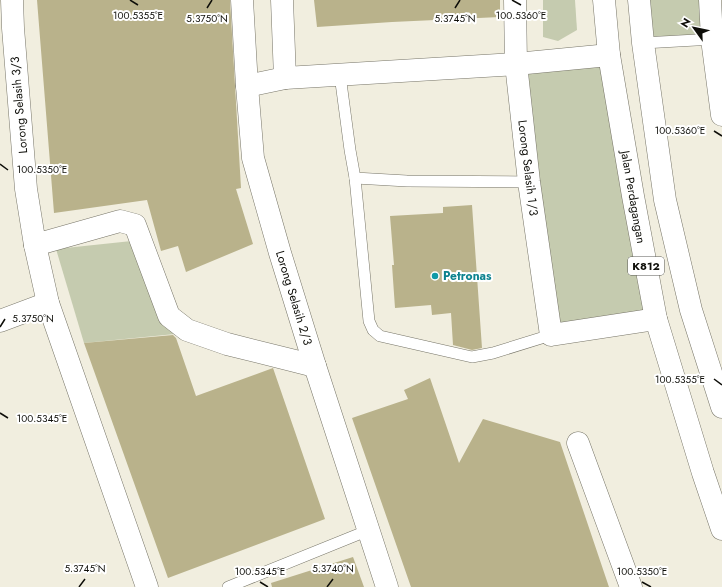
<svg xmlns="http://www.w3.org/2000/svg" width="722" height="587" font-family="Jost,sans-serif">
  <rect width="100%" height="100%" fill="#f1eedf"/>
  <!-- green -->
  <g fill="#c5cbaf">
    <path d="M543 0H575L577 30 558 41 543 37Z"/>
    <path d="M639 0H710L712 39 643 43Z"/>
    <path d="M609 55 656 319 551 335 516 64Z"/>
    <path d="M141 240 175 334 84 343 56 249Z"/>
  </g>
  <!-- building -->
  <g fill="#b9b28b">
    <path d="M37 0H230L241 188 236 189 253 244 186 272 178 246 161 251 147 200 54 213Z"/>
    <path d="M314 0H500V17L392 22 317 27Z"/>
    <path d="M472 205 482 348 472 350 453 345 451 313 432 315 431 305 395 308 392 265H394L390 216 443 213V207Z"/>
    <path d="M173 335 176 338 196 396 273 368 325 519 168 578 84 343Z"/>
    <path d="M430 378 459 463 483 419 560 442 609 587H411L352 418 408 399 404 390Z"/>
    <path d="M353 557 364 587H272L271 583Z"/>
  </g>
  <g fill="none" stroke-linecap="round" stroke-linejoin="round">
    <defs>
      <g id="lane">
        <path d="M643 43 714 39"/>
        <path d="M340 75 350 150 355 178 407 181 529 182"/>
        <path d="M355 178 369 321 373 330 380 336 472 357 493 353 551 335"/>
        <path d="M228 587 369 530"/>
      </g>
      <g id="street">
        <path d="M12 0 13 28 26 189 35 245 48 303 147 587"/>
        <path d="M242 0 247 86 253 158 280 253 315 366 387 587"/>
        <path d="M282 0 285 78"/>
        <path d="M515 0 516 64 529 182 551 335 656 319"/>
        <path d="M710 0 712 39 722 115"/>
        <path d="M247 86 285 78 516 64 609 55"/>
        <path d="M35 245 120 221 135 225 169 316 187 330 227 344 315 366"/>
        <path d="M0 321 48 303"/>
        <path d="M578 443 631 587"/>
      </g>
      <g id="primary">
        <path d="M604 0 609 55 633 196 656 319 703 473 722 529"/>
        <path d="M639 0 643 43 665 200 691 310 722 407"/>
      </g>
    </defs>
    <!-- lane casing -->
    <use href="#lane" stroke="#777568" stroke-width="12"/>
    <!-- street casing -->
    <use href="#street" stroke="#777568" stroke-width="23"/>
    <!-- primary casing -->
    <use href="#primary" stroke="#777568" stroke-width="23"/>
    <!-- lane -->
    <use href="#lane" stroke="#fff" stroke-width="11"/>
    <!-- street -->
    <use href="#street" stroke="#fff" stroke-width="22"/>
    <!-- primary -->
    <use href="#primary" stroke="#fff" stroke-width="22"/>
  </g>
  <!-- ticks -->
  <path fill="none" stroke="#0e0e09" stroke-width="1.5" d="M130 0 138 5M512 0 521 5M207 8 212 0M455 8 460 0M714 131 722 136M0 164 8 170M0 327 5 319M714 379 722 385M0 413 8 418M260 582 268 587M642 582 651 587M79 587 85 579M327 587 333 579"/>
  <!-- markers -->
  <circle fill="#0f9aa8" stroke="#fff" stroke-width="1.5" cx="435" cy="276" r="4"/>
  <g text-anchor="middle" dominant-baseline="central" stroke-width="4" stroke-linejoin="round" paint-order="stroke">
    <!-- shield labels -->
    <rect fill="#fff" stroke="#565653" stroke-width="1" x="628" y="257" width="36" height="18" rx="3"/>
    <g font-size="11" font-weight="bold" fill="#0e0e09">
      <text x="646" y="266">K812</text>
    </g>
    <!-- street labels -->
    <g font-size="12" fill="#0e0e09" stroke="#fff">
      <text transform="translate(19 105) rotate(-95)">Lorong Selasih 3/3</text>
      <text transform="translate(528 168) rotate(83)">Lorong Selasih 1/3</text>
      <text transform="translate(633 197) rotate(80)">Jalan Perdagangan</text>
      <text transform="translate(294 298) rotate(73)">Lorong Selasih 2/3</text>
    </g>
    <!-- culture labels -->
    <g font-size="12" font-weight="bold" fill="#0d838f" stroke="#fff" text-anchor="start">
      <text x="443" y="276">Petronas</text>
    </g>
  </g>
  <g font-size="10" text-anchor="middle" fill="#0e0e09" stroke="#fff" stroke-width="4" stroke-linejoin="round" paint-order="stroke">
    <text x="138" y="19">100.5355°E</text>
    <text x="521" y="19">100.5360°E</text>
    <text x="207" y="22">5.3750°N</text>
    <text x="455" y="22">5.3745°N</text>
    <text x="680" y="134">100.5360°E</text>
    <text x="42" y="173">100.5350°E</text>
    <text x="33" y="322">5.3750°N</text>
    <text x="680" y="383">100.5355°E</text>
    <text x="42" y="422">100.5345°E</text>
    <text x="85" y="572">5.3745°N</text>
    <text x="333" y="572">5.3740°N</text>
    <text x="260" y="575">100.5345°E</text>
    <text x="642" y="575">100.5350°E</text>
  </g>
  <!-- north arrow -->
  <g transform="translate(694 28) rotate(303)" stroke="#ffffff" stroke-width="3" paint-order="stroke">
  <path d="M0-3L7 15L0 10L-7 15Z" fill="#0e0e09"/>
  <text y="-6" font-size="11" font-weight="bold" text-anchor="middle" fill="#0e0e09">N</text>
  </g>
</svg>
